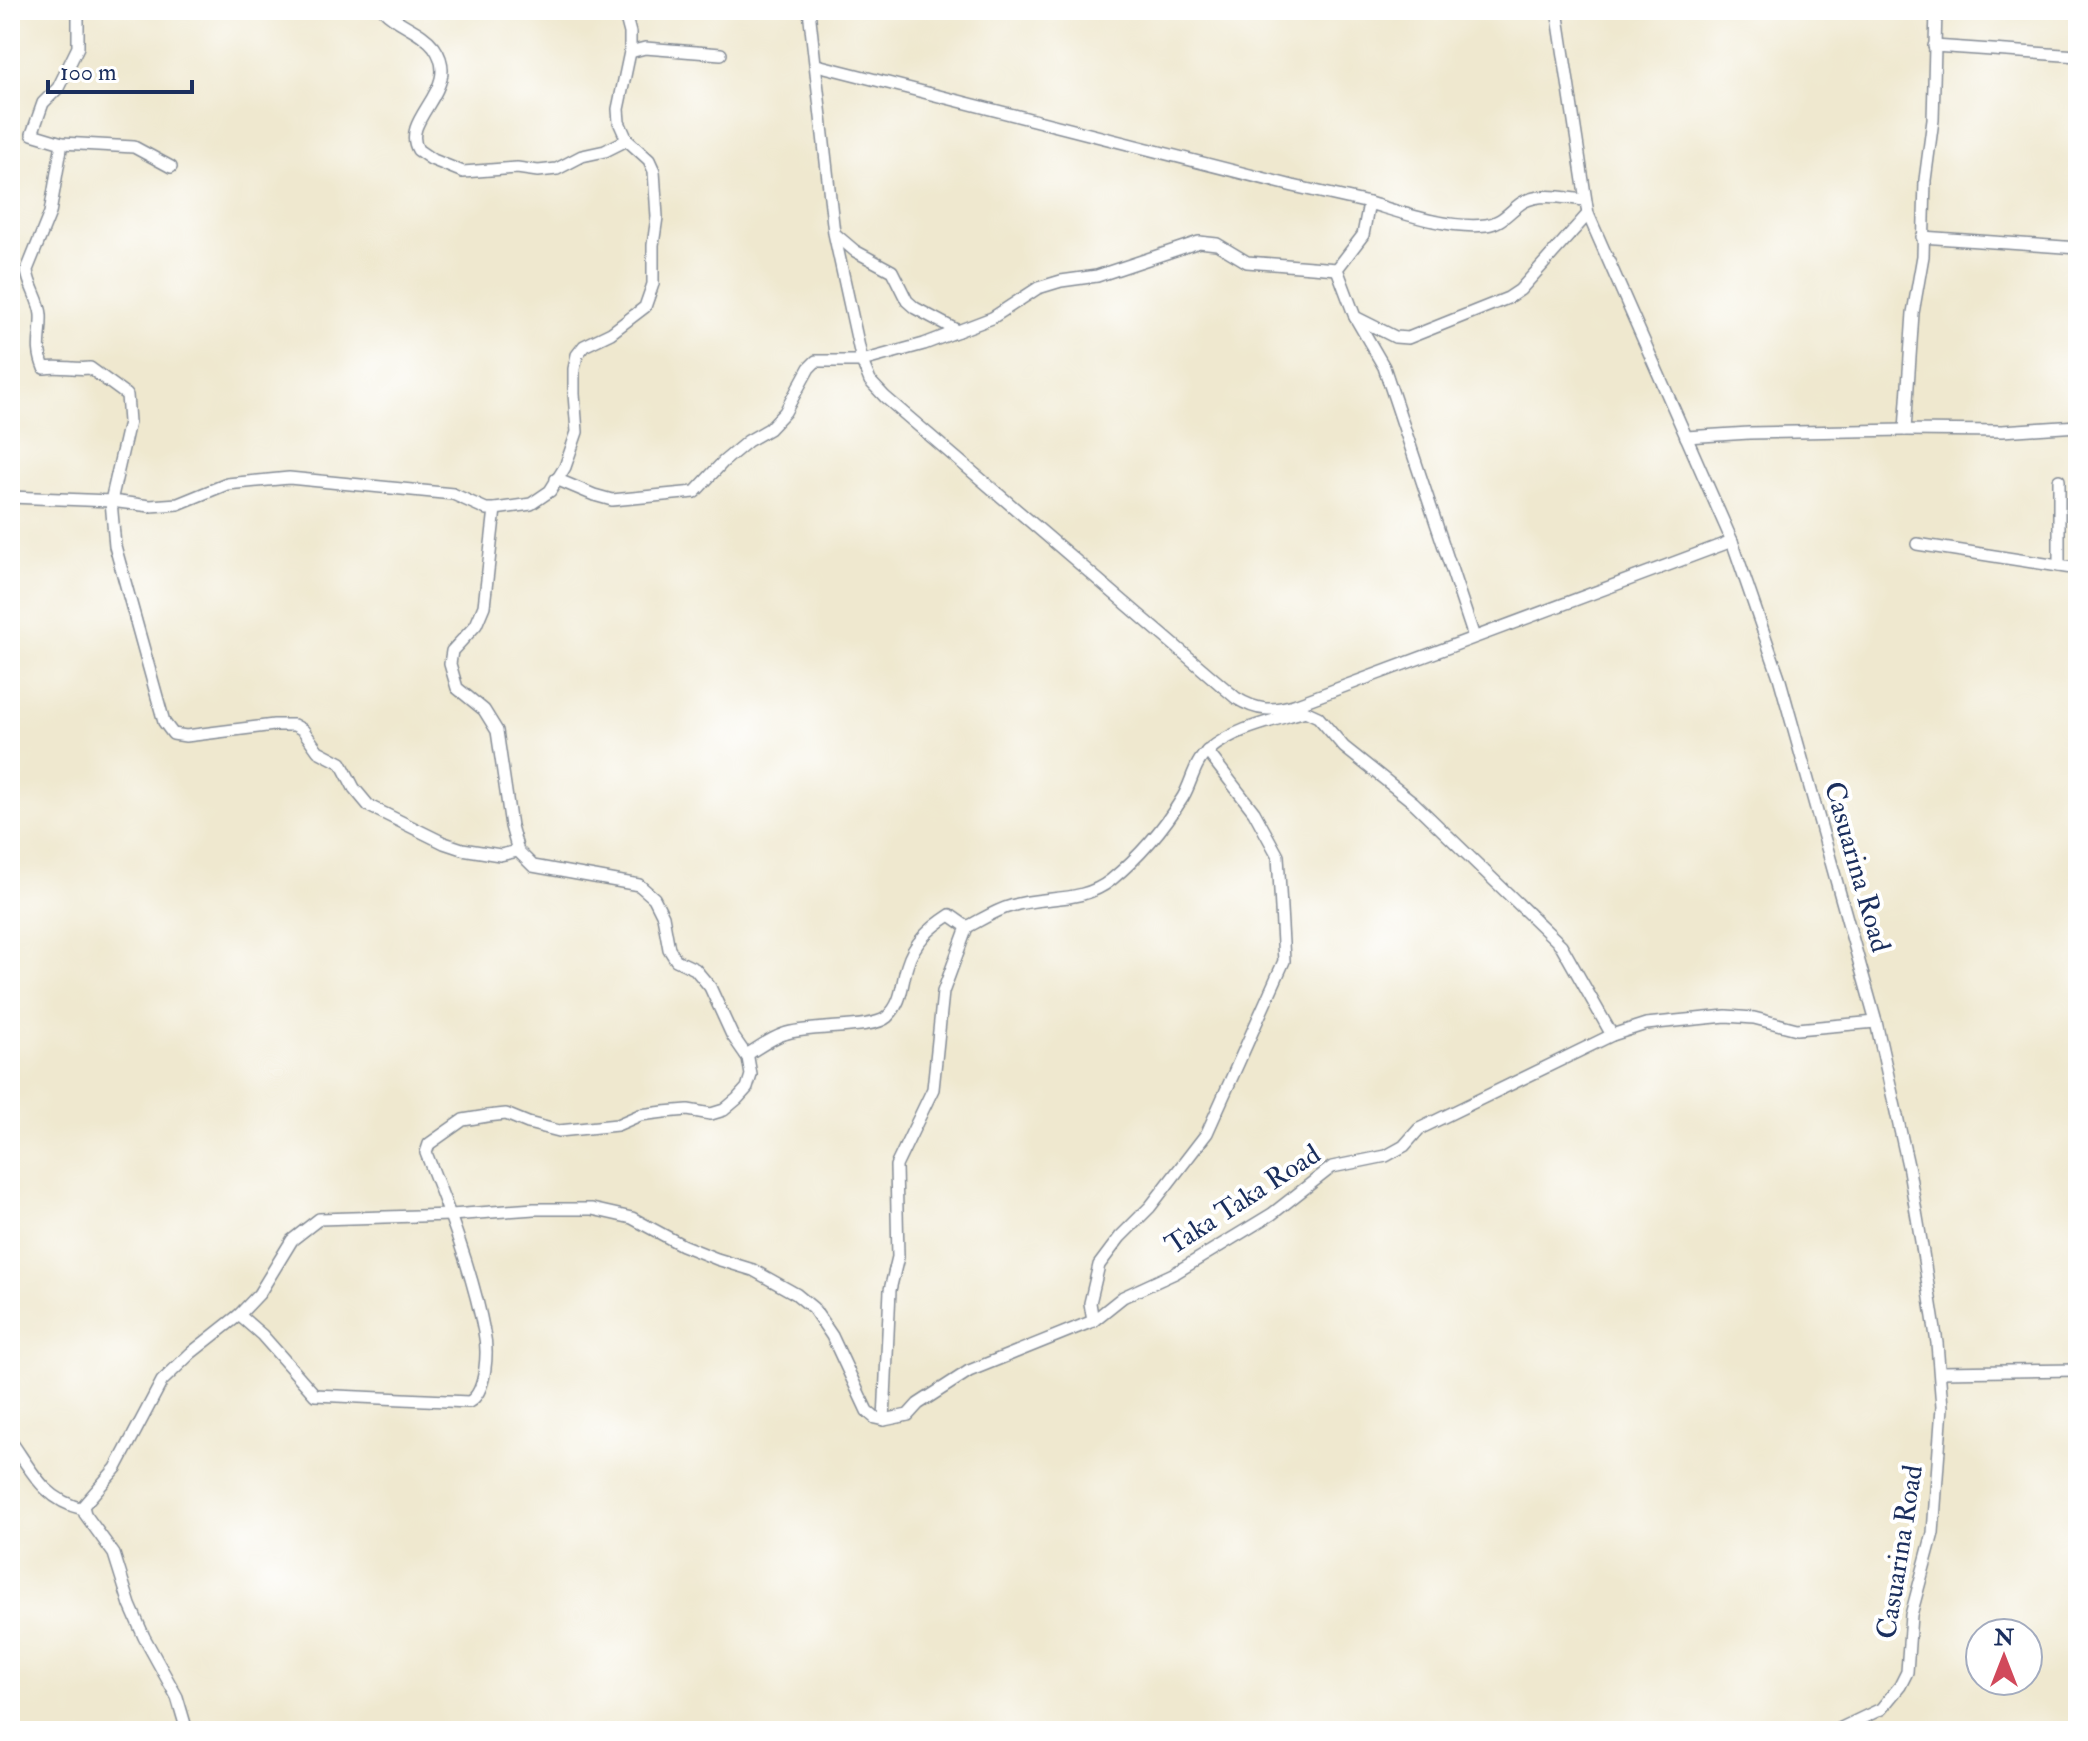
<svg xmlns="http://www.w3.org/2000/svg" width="2088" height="1741" font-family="'IM FELL Double Pica',serif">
  <rect width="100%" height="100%" fill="#fff"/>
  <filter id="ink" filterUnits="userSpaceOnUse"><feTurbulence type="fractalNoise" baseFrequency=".0125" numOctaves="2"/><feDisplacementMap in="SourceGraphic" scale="16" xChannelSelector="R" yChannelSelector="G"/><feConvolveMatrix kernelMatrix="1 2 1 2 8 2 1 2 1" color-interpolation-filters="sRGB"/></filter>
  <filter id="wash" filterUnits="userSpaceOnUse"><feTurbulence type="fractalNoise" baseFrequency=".006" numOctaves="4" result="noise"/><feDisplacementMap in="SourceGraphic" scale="32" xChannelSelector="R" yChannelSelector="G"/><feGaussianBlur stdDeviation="1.8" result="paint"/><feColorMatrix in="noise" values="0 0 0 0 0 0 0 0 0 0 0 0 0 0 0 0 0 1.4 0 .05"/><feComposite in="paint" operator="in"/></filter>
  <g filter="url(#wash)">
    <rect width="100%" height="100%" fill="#efe8cf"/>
  </g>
  <g filter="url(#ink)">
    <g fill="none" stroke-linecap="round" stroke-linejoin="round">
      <defs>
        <g id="minor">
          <path d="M78 10V47L58 88 43 103 32 134 62 143 50 213 27 270C28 285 40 300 41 315 42 336 35 346 44 368 61 365 74 370 90 368L127 395 129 422 111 501 115 546 164 722 173 734 186 736 274 725H294L303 730 318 751 341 763 354 788 369 806 444 843 462 849 500 855 518 851"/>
          <path d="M384 10C398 25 421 30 434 47 464 89 399 118 418 150L431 159 463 172 517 168 538 171 557 169 582 156 605 151 627 140"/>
          <path d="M809 10 834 233 862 361 870 381 885 397 1236 698C1257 711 1273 712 1297 704L1732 541"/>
          <path d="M1557 10 1588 214 1732 541 1779 677 1876 1022 1909 1170 1923 1253 1937 1343 1942 1407 1933 1533 1911 1615 1907 1672 1900 1686 1881 1709 1835 1731"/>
          <path d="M1936 10 1933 120 1925 180 1923 256 1913 313 1905 430 2002 431 2078 426"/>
          <path d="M1934 46 2078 56"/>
          <path d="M630 52 645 48 721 54"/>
          <path d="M817 65 1293 186 1369 203 1363 235 1337 269 1355 317 1384 367 1474 637"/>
          <path d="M62 143 134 147 171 167"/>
          <path d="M1369 203C1406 214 1448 229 1486 225 1503 223 1510 210 1523 202 1541 192 1565 198 1585 200"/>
          <path d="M835 234 855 251 892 271 907 301 915 308 958 331"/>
          <path d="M1922 237 2078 248"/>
          <path d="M1355 317 1395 337 1408 338 1508 298 1520 290 1588 214"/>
          <path d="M1686 437 1749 433 1905 430"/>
          <path d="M556 479 594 495 612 500 695 492 723 462 748 441 769 429 785 412 809 368 816 361H862L924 344 992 318 1038 288 1061 281 1097 276 1199 242 1217 244 1247 262 1337 269"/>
          <path d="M2059 480V566"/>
          <path d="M10 497 111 501 150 506 178 504 227 484 289 478 453 494 486 509H495L531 504 550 491 565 467 577 432 574 394V369L577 355 584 346 611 333 645 307 653 284V245L657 217 654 171 649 160 627 140 619 122 618 109 630 52V33L624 10"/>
          <path d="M1917 544 2078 569"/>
          <path d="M967 927C981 920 996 910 1011 906 1045 895 1081 904 1111 880 1139 857 1164 828 1183 797 1192 782 1194 762 1209 750 1235 728 1273 721 1305 711L1318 717 1344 747 1413 802 1561 945 1612 1035"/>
          <path d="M746 1055C758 1048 771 1038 784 1034 808 1025 873 1030 887 1017 903 1002 901 985 907 966 914 942 930 928 950 915L967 927 943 992 933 1089 896 1166 898 1257 890 1290 884 1420"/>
          <path d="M239 1315 262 1335 315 1395 469 1402C487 1392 488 1350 484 1332 473 1273 448 1208 426 1153L429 1144 463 1120 487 1116 506 1114 528 1123 559 1131 617 1125 640 1115 664 1112 688 1110 711 1114 724 1110 737 1099 747 1088 751 1075 748 1058 732 1035 710 987 695 969 676 960 669 949 663 916 654 898 639 885 533 866 518 851 511 826 497 731 484 710 457 688 450 664 452 651 476 625 484 606 495 509"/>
          <path d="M1093 1321 1090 1303 1099 1265 1120 1237 1150 1207 1207 1133 1284 961 1278 856 1254 812 1207 751"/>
          <path d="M1941 1372 2078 1370"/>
          <path d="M10 1440C32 1471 44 1500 83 1509"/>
          <path d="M187 1731 177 1697 144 1637 130 1605 114 1554 85 1514 83 1506 116 1468 162 1381 191 1353 239 1315 259 1294 292 1240 319 1219 451 1215 534 1209H592L632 1218 682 1245 717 1259 753 1270 796 1294 813 1308 832 1336 867 1411 875 1418 884 1420 908 1415 918 1404 969 1371 1093 1321 1123 1297 1175 1273 1272 1214 1332 1167 1386 1156 1404 1146 1419 1129 1612 1035 1646 1024 1726 1016 1754 1018 1797 1029 1876 1022"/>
        </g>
      </defs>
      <!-- minor casing -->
      <use href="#minor" stroke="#858c96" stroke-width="14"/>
      <!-- minor -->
      <use href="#minor" stroke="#fff" stroke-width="11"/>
    </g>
  </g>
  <g text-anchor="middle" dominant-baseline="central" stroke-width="8" stroke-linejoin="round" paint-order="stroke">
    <!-- street labels -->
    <g font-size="28" fill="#1b2f5e" stroke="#fff">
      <text transform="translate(1857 867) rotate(74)">Casuarina Road</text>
      <text transform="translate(1243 1200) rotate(-33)">Taka Taka Road</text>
      <text transform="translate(1900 1552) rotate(-81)">Casuarina Road</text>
    </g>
  </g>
  <!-- margin -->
  <rect width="2088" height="1741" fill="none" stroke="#fff" stroke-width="40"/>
  <!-- north arrow -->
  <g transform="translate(2004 1657)"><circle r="38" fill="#ffffff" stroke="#a4acbf" stroke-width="2"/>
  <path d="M0-6L14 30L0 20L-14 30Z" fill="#d1495b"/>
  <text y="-12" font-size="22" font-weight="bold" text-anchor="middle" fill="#1b2f5e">N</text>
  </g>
  <!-- scale -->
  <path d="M48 80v12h144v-12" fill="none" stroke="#1b2f5e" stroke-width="4"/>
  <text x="60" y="80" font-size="24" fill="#1b2f5e" stroke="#ffffff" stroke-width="6" paint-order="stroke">100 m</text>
</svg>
